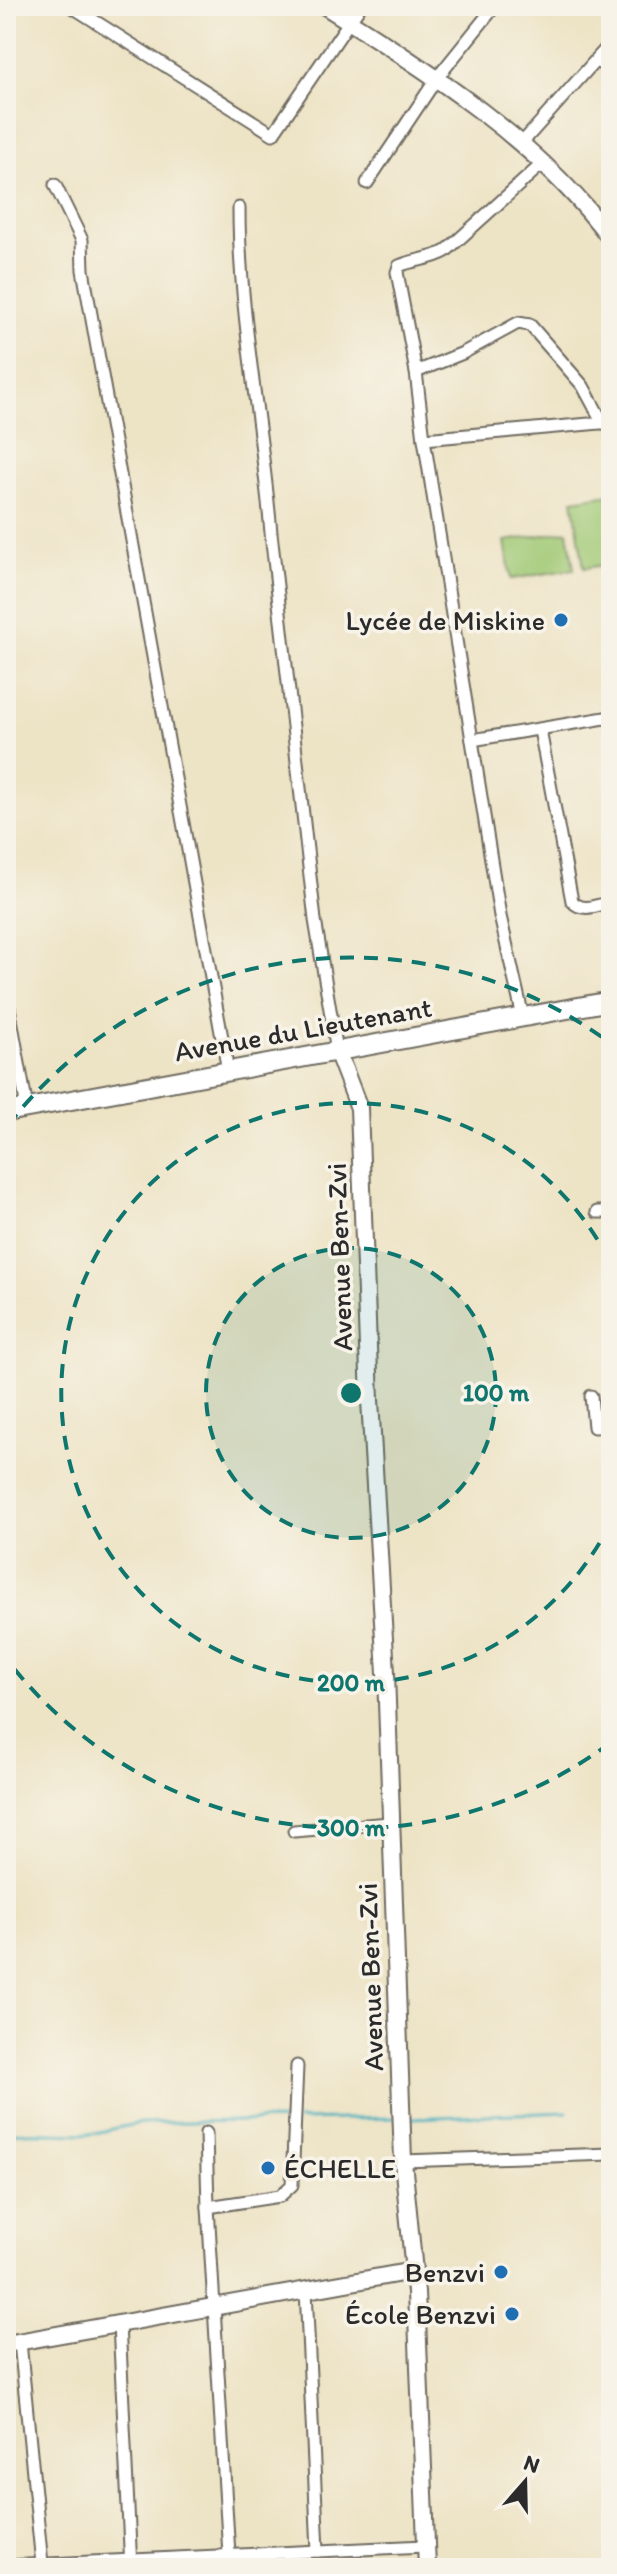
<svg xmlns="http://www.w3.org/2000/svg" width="617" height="2574" font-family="Itim,sans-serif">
  <rect width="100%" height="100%" fill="#f7f3e8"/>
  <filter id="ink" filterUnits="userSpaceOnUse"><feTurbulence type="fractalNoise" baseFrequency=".0125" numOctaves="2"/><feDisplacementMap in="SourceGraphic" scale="16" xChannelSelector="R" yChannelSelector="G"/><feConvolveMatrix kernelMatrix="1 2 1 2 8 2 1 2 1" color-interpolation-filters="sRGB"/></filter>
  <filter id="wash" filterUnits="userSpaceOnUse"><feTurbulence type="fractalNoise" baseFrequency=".006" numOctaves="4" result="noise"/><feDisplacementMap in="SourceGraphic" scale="32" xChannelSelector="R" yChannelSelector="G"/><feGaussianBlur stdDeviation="1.8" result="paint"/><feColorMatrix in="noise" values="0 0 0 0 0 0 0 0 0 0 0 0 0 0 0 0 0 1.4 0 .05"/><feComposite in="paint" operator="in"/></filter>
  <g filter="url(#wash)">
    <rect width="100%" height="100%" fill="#ede3c5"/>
    <!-- green -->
    <g fill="#a0c975" stroke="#667a50" stroke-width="2">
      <path d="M611 494V564L584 568 573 500Z"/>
      <path d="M568 531 574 569 511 579 505 541Z"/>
    </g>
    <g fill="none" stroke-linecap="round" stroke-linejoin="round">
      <!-- stream -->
      <g stroke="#3eadbb" stroke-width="3">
        <path d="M412 2118 567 2112"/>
        <path d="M298 2120 394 2118"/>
        <path d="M6 2132 90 2134 140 2123 290 2120"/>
      </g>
    </g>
  </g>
  <g filter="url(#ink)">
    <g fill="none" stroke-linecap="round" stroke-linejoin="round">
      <defs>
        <g id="street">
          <path d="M71 6 273 134 360 6"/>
          <path d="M596 60 611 71"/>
          <path d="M521 144 611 43"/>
          <path d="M367 183 437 78 495 6"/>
          <path d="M55 185 82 240 83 270 228 1071"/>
          <path d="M239 208C239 317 262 425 271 533L315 920 337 1051"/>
          <path d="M596 219 611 210"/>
          <path d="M416 372 463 353 518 323 530 325 583 386 603 423"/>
          <path d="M424 439 611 422"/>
          <path d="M540 730 572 901C582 913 598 905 611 902"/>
          <path d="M472 740 611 717"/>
          <path d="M6 991 27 1108"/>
          <path d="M523 1017 500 916 424 439 416 372 397 272 399 266C414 259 431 260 446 251L542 164"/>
          <path d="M597 1212H611"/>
          <path d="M591 1396 594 1427 611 1426"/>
          <path d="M294 1831 390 1823"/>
          <path d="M206 2133 208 2207 229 2555"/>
          <path d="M403 2161 611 2154"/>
          <path d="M208 2207 280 2196 292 2185 297 2066"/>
          <path d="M306 2289 318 2551"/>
          <path d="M119 2324 131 2568"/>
          <path d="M20 2342 42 2564"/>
          <path d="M268 2553 269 2568"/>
          <path d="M6 2566 425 2546"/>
        </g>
        <g id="secondary">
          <path d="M325 6C428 71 538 140 611 239"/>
          <path d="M337 1051 359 1108 370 1400 386 1673 403 2161 416 2292 427 2568"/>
          <path d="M6 2344 413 2271"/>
        </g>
        <path id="primary" d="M6 1112 611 1001"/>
      </defs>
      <!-- street casing -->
      <use href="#street" stroke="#6f6b61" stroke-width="15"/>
      <!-- secondary casing -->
      <use href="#secondary" stroke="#6f6b61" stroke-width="20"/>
      <!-- primary casing -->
      <use href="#primary" stroke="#6f6b61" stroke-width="22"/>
      <!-- street -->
      <use href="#street" stroke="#fff" stroke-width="11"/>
      <!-- secondary -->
      <use href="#secondary" stroke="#fff" stroke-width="16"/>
      <!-- primary -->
      <use href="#primary" stroke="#fff" stroke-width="18"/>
    </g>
  </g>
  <!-- distance rings -->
  <circle cx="351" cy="1393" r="145" fill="#0f766e" fill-opacity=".12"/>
  <g fill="none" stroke="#0f766e" stroke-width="4" stroke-dasharray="14 10">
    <circle cx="351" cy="1393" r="145"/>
    <path d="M611 1522A290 290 0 1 1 611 1264"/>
    <path d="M610 1743A435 435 0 0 1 8 1661M8 1125A435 435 0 0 1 610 1043"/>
  </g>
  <!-- markers -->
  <g fill="#1f6fb2" stroke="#f7f3e8" stroke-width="3">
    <circle cx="561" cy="620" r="8"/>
    <circle cx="268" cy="2168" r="8"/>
    <circle cx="501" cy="2272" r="8"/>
    <circle cx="512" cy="2314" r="8"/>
  </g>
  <g text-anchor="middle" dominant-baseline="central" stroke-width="7" stroke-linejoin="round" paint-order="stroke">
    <!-- poi labels -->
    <g font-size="28" fill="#2b2b2b" stroke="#f7f3e8" text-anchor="end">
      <text x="545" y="620">Lycée de Miskine</text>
      <text x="284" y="2168" text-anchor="start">ÉCHELLE</text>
      <text x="485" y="2272">Benzvi</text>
      <text x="496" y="2314">École Benzvi</text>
    </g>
    <!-- street labels -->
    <g font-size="28" fill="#2b2b2b" stroke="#f7f3e8">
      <text transform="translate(303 1029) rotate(-10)">Avenue du Lieutenant</text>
      <text transform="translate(339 1257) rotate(-92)">Avenue Ben-Zvi</text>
      <text transform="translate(370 1977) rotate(-92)">Avenue Ben-Zvi</text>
    </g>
  </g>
  <circle cx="351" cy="1393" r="12" fill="#0f766e" stroke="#f7f3e8" stroke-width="4"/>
  <g font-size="24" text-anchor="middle" font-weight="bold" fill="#0f766e" stroke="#f7f3e8" stroke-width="7" stroke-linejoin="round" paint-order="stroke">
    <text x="496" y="1401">100 m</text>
    <text x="351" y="1691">200 m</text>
    <text x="351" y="1836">300 m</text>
  </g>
  <!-- margin -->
  <rect width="617" height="2574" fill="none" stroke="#f7f3e8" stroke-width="32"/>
  <!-- north arrow -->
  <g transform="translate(525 2482) rotate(20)" stroke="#f7f3e8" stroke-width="6" paint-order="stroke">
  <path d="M0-6L14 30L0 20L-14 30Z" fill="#2b2b2b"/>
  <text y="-12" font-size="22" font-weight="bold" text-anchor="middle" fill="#2b2b2b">N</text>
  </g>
</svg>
